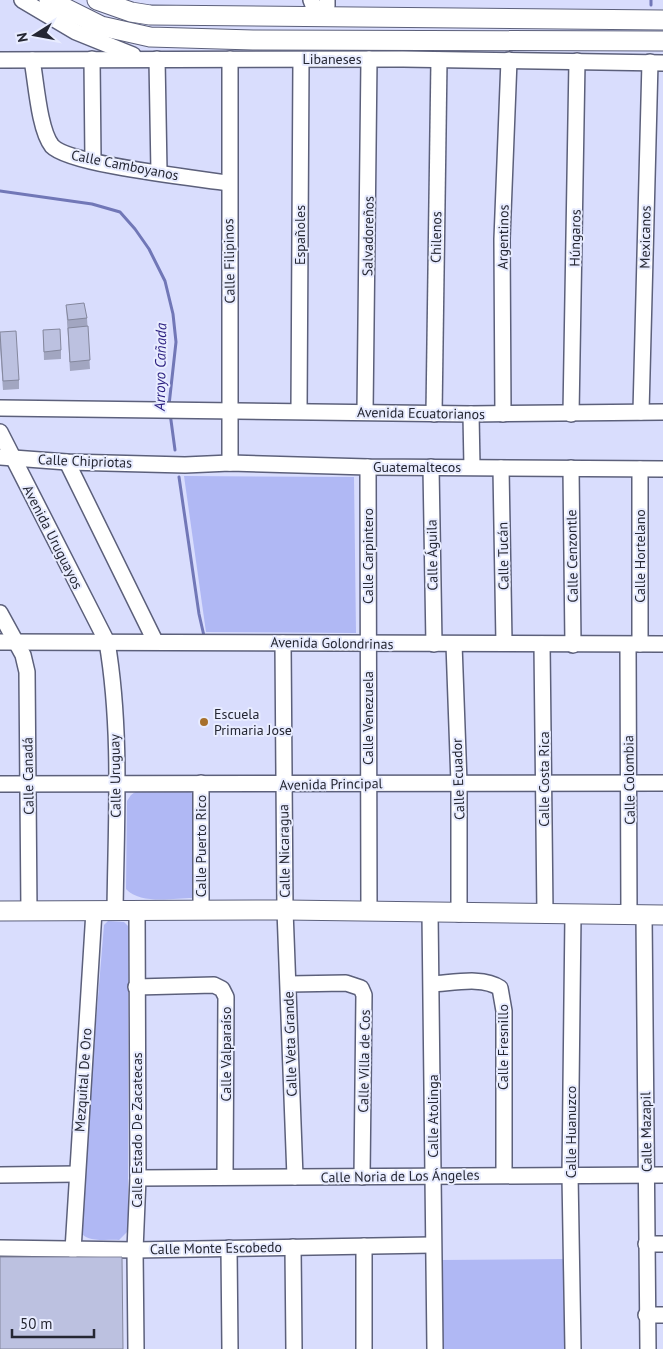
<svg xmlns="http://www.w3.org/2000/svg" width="663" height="1349" font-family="'PT Sans',sans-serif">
  <rect width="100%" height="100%" fill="#d9ddfd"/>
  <!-- green -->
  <g fill="#b0b8f4">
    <path d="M184 476 354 477 356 633 206 632Z"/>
    <path d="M138 790H189L194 796 197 894 193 898C173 898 141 905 126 889L127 801 131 795Z"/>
    <path d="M108 921 124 922 128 926V1231L119 1240C106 1239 83 1244 79 1228L104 925Z"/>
    <path d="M568 1259 569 1349H443L440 1260Z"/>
  </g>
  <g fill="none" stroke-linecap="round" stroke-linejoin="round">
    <!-- stream -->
    <g stroke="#7177b7" stroke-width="3">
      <path d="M651 0V5"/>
      <path d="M0 191 92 204 120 212 135 229 149 249 165 281 173 314 176 342 169 405"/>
      <path d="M170 413 175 450"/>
      <path d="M179 477 199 614 204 636"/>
    </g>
    <defs>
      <g id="minor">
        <path d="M22 0 76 32 133 55"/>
        <path d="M311 0 318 18 327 6V0"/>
        <path d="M92 59 93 161"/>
        <path d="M157 59 159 172"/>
        <path d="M0 60 403 59 663 63"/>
        <path d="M32 60C36 81 39 130 52 146 70 165 196 178 228 183"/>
        <path d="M0 408 471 414 663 412"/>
        <path d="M299 411 301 60"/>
        <path d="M365 412 369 59"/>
        <path d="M641 412 650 62"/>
        <path d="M434 414 439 60"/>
        <path d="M471 414 472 467"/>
        <path d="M503 414 502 239 509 60"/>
        <path d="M571 414 577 61"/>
        <path d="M0 432 107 642C122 730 116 822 115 911"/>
        <path d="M0 457 67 462 185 465 230 463 368 467 663 469"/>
        <path d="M67 462 155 641"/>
        <path d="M230 463V59"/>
        <path d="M368 467 369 912"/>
        <path d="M431 467 434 644"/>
        <path d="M501 468 504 643"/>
        <path d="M571 468 573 645"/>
        <path d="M640 469V644"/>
        <path d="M0 613 23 655 27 672 29 912"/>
        <path d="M0 642 663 644"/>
        <path d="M283 643 285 910 295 1177"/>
        <path d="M454 644 459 783V914"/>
        <path d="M542 644 545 914"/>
        <path d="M628 645 629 915"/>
        <path d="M0 784 663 783"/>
        <path d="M201 910V783"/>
        <path d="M430 913 435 1349"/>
        <path d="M573 915 570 1175 573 1349"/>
        <path d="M644 915 648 1349"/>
        <path d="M289 984 346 983 361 988 364 995 362 1177"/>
        <path d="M432 984C452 983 483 976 500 988L504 1011V1175"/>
        <path d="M136 987 214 985 222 989 226 997 225 1177"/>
        <path d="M0 1175 77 1174"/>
        <path d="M138 1178 663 1175"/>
        <path d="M646 1244H663"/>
        <path d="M293 1247 294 1349"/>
        <path d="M0 1248 135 1250 432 1245"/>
        <path d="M229 1248 230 1349"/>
        <path d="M73 1250 94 911"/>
        <path d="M646 1315H663"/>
        <path d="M136 1349 135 1250 138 1178 137 910"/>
        <path d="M364 1349V1246"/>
      </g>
      <g id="major">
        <path d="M49 0 101 26 150 37 253 40 663 41"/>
        <path d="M97 0 131 12 150 15 663 20"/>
        <path d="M0 911 285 910 663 915"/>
      </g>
    </defs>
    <!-- minor casing -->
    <use href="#minor" stroke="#5c607b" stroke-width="18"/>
    <!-- major casing -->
    <use href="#major" stroke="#5c607b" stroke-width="21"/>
    <!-- minor -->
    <use href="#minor" stroke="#fff" stroke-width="15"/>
    <!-- major -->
    <use href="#major" stroke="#fff" stroke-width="19"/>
  </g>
  <!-- wall -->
  <g fill="#a2a6c1">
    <path d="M66 305 87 318 90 369 70 371Z"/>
    <path d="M43 330 61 350V359L44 360Z"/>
    <path d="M0 332 19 380V389L3 390 0 348Z"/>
  </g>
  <!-- building -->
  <g fill="#bcc1e0" stroke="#84879d">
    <path d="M84 303 87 318 68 320 66 305Z"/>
    <path d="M88 326 90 360 70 362 68 328Z"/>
    <path d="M60 329 61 350 44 352 43 330Z"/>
    <path d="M16 331 19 380 3 381 0 332Z"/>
    <path d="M0 1257H122L123 1349H0Z"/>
  </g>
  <!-- markers -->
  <circle fill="#a7702c" stroke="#e8ecff" stroke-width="2" cx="204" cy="722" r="5"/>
  <g text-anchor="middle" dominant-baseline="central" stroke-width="4" stroke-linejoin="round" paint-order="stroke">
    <!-- street labels -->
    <g font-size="14" fill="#252733" stroke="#e8ecff">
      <text x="332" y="59">Libaneses</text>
      <text transform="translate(125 165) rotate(11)">Calle Camboyanos</text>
      <text transform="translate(300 235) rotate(-90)">Españoles</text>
      <text transform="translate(368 236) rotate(-89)">Salvadoreños</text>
      <text transform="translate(436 237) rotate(-89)">Chilenos</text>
      <text transform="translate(503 237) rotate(-89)">Argentinos</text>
      <text transform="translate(645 237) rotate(-89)">Mexicanos</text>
      <text transform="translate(575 238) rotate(-89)">Húngaros</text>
      <text transform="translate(229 261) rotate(-91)">Calle Filipinos</text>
      <text transform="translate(421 413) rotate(1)">Avenida Ecuatorianos</text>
      <text transform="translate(85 461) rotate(2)">Calle Chipriotas</text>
      <text x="417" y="467">Guatemaltecos</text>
      <text transform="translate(53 537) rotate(63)">Avenida Uruguayos</text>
      <text transform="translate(432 555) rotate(-91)">Calle Águila</text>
      <text transform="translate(368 556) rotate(-90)">Calle Carpintero</text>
      <text transform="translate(503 556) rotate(-91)">Calle Tucán</text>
      <text transform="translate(572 556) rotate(-91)">Calle Cenzontle</text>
      <text transform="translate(640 556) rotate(-90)">Calle Hortelano</text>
      <text transform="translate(332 643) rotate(1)">Avenida Golondrinas</text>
      <text transform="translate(368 718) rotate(-90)">Calle Venezuela</text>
      <text transform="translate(28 776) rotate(-91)">Calle Canadá</text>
      <text transform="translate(115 776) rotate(-91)">Calle Uruguay</text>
      <text transform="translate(458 779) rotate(-92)">Calle Ecuador</text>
      <text transform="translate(544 779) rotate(-90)">Calle Costa Rica</text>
      <text transform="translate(629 780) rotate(-91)">Calle Colombia</text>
      <text transform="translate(331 784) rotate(-1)">Avenida Principal</text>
      <text transform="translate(201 846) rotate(-90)">Calle Puerto Rico</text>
      <text transform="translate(284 851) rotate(-91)">Calle Nicaragua</text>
      <text transform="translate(290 1044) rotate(-92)">Calle Veta Grande</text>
      <text transform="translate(503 1047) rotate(-90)">Calle Fresnillo</text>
      <text transform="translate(226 1054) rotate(-90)">Calle Valparaíso</text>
      <text transform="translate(364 1061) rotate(-89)">Calle Villa de Cos</text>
      <text transform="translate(83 1080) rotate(-86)">Mezquital De Oro</text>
      <text transform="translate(433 1116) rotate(-90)">Calle Atolinga</text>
      <text transform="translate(137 1130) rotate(-90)">Calle Estado De Zacatecas</text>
      <text transform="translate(571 1132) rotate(-90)">Calle Huanuzco</text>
      <text transform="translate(646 1132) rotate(-91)">Calle Mazapil</text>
      <text transform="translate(400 1176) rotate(-1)">Calle Noria de Los Ángeles</text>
      <text transform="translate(216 1248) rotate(-1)">Calle Monte Escobedo</text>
    </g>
    <!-- poi labels -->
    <g font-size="14" fill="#252733" stroke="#e8ecff" text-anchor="start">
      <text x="214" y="714">Escuela<tspan x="214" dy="16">Primaria Jose</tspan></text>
    </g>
    <!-- water labels -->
    <g font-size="15" font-style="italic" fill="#291d7f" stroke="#e8ecff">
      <text transform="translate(160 367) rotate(-89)">Arroyo Cañada</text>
    </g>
  </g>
  <!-- north arrow -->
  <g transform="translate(35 35) rotate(259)" stroke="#e8ecff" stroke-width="4" paint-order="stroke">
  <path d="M0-4L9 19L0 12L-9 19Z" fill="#252733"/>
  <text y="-8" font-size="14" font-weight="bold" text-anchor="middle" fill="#252733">N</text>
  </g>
  <!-- scale -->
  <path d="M12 1329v8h82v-8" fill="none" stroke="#252733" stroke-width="2.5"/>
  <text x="20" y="1329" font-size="15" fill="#252733" stroke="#e8ecff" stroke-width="4" paint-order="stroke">50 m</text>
</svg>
